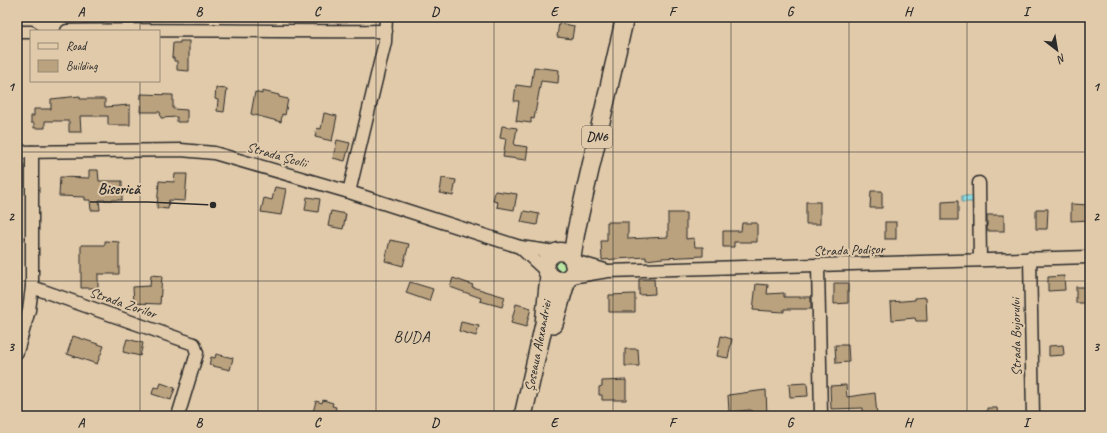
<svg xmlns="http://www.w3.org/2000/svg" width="1107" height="433" font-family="Caveat,sans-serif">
  <rect width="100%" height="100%" fill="#e1caaa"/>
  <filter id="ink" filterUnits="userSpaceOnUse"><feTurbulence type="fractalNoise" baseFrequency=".025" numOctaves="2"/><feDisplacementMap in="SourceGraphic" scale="8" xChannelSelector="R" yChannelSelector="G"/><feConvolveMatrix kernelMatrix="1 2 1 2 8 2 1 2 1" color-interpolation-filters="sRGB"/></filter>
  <g filter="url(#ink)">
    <!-- green -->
    <path fill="#b9e6a3" stroke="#728867" d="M560 259 567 263 565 272 555 271 553 264Z"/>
    <!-- water -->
    <rect fill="#8bdce3" stroke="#659599" x="962" y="196" width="11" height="6"/>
    <!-- building -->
    <g fill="#bba27e" stroke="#2b2b2b">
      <path d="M559 23 574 26 572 39 557 37Z"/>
      <path d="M180 41H189V71L177 70V61H174V58H172L173 43H180Z"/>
      <path d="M534 67 559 70 558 83 541 81 534 119 531 118V123L516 121 519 101H514L516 85 531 87Z"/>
      <path d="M216 88 227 89 224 112 217 111 218 100 215 99Z"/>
      <path d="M262 91 279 95V97L288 99 285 115 282 114 281 122 251 114 255 92 262 94Z"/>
      <path d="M141 94 173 95V109L187 110V122H177V117L161 118 160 112H140Z"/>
      <path d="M80 96V99H105V107L130 105V125H108V116H80L81 132H69V121H45V128H34V123H31V116H34V109H51V99Z"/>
      <path d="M324 113 337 116 332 141 315 137 317 128 321 129Z"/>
      <path d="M502 126 517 128 514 145 528 147 526 160 503 157 506 139 500 138Z"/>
      <path d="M337 140 350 143 345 161 333 158Z"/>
      <path d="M89 170H98L99 181H122V200H99L100 210H91L90 200H85V197L59 196 60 177 89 178Z"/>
      <path d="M175 174H187L185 201 169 200 168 209 157 208 159 181 174 182Z"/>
      <path d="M442 178 456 180 453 196 440 193Z"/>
      <path d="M275 187 286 189 281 215 261 212 264 198 272 200Z"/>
      <path d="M495 191 517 194 514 210 497 207 498 202 493 201Z"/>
      <path d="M871 191H882V208H870Z"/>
      <path d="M307 197 320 199 318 212 305 210Z"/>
      <path d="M958 201V220H942V202Z"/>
      <rect x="806" y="202" width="14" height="22"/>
      <path d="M1071 204 1090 205V220L1071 221Z"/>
      <path d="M1036 209H1048L1047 229H1036Z"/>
      <path d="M331 211 346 214 343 229 328 226Z"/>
      <path d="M524 211 539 214 537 225 521 222Z"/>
      <path d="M668 213H686V239L694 238 695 247H703V256L663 258 646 260V257L602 260 601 241H607V222H628V239L668 237Z"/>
      <rect x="987" y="215" width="17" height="16"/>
      <rect x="885" y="222" width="11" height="17"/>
      <path d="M742 223H757V242H734V247H723V231H741Z"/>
      <path d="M390 240 409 244 403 266 385 261Z"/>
      <path d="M105 241 119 242V274H98V288H81V245H105Z"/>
      <path d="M151 275 162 276 160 304 134 303 133 287 150 286Z"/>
      <path d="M1064 276 1065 290 1048 291V277Z"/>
      <path d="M453 278 473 285 472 287 505 297 502 307 480 301 481 298 450 287Z"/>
      <path d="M639 279H654L655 294 639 295Z"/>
      <path d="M410 282 433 289 429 301 406 293Z"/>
      <path d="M834 283H848V303L834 304Z"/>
      <path d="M756 284 768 285 767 294 784 293V297H811V309H784V312L753 310Z"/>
      <rect x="1076" y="287" width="14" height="16"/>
      <path d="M635 294V312H609V295Z"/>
      <path d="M926 297 927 321H916L915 318 892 320 891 302 915 300V298Z"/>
      <path d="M516 304 531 308 526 327 511 323Z"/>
      <path d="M461 322 479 326 476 336 459 331Z"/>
      <path d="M73 336 104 346 97 364 67 354Z"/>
      <path d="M721 336 732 339 728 358 717 356Z"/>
      <path d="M127 339 143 343 140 356 123 352Z"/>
      <path d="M835 345H848L849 362 836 363Z"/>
      <path d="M1063 345 1064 355 1049 356V346Z"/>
      <path d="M625 349H638L639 366H625Z"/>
      <path d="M216 354 233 358 230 370 209 365 211 357 215 358Z"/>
      <path d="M626 380V400H602V395H599V387L602 386V381Z"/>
      <path d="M161 383 175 388 171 400 152 394 154 387 159 388Z"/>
      <path d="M807 383 808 396 790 397 789 384Z"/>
      <path d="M846 385 847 397 875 393 877 416H863V408L831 409 830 386Z"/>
      <path d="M766 390 767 416H753V411L750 410 729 412 728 395Z"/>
      <path d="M323 400 333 403 332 406 336 407 334 416H312L316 401 322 403Z"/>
      <path d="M987 408H997L998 416H987Z"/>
    </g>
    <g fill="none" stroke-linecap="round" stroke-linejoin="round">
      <defs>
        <g id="minor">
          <path d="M67 31C174 29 280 32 386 31"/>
          <path d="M17 32H31"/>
          <path d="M17 152 181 150 214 153 349 192 520 247 555 252"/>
          <path d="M979 183 980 260"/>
          <path d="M349 192 385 42 386 17"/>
          <path d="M520 247 546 271"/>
          <path d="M1030 258 1033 416"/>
          <path d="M574 261 605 270"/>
          <path d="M818 266 821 416"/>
          <path d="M571 277 608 271 1090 257"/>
          <path d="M32 287 194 344 197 353 178 416"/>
          <path d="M17 352 29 310 32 287V152"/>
        </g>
        <g id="highway">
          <path d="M572 257C561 247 549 252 545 265 548 283 568 286 575 269L572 257 576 231 625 17"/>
          <path d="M554 324 567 279"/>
          <path d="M523 416 544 324 549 276"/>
        </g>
      </defs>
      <!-- minor casing -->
      <use href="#minor" stroke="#2b2b2b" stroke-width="15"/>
      <!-- highway casing -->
      <use href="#highway" stroke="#2b2b2b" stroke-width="20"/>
      <!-- minor -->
      <use href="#minor" stroke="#e1caaa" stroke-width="12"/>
      <!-- highway -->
      <use href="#highway" stroke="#e1caaa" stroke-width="17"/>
    </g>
  </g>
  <!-- grid -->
  <path fill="none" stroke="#2b2b2b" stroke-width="1" stroke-opacity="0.55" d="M140 17V31M258 17V416M376 17V416M494 17V416M613 17V416M731 17V416M849 17V416M967 17V416M140 81V416M17 152H1090M17 281H1090"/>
  <g text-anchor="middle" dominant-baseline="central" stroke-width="4" stroke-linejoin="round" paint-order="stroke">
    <!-- shield labels -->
    <rect fill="#e1caaa" stroke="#625b51" stroke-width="1" x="582" y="126" width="30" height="22" rx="3"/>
    <g font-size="13" font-weight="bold" fill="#2b2b2b">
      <text x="597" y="137">DN6</text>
    </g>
    <!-- street labels -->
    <g font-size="14" fill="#2b2b2b" stroke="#e1caaa">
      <text transform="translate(277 155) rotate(16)">Strada Școlii</text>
      <text transform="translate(849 250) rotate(-2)">Strada Podișor</text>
      <text transform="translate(123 303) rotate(19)">Strada Zorilor</text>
      <text transform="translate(1016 337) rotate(-91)">Strada Bujorului</text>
      <text transform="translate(538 346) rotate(-79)">Șoseaua Alexandriei</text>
    </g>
    <!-- quarter labels -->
    <g font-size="16" letter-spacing="1" fill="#2b2b2b" stroke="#e1caaa">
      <text x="412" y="337">BUDA</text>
    </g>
  </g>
  <!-- callouts -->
  <path fill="none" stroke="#2b2b2b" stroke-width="1.5" d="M213 205L148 202H90"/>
  <circle fill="#2b2b2b" stroke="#e1caaa" stroke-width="1.5" cx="213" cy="205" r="4"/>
  <g font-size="15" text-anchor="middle" font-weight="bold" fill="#2b2b2b" stroke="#e1caaa" stroke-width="4" stroke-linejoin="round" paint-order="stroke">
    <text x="119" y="194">Biserică</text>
  </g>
  <!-- margin -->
  <rect width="1107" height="433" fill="none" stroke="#e1caaa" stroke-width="44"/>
  <!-- legend -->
  <rect x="30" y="30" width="130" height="52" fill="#e1caaa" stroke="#988a77"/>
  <rect x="38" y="43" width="20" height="6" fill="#e1caaa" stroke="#988a77"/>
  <text x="66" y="50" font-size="12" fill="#2b2b2b">Road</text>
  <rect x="38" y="60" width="20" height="12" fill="#bba27e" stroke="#988a77"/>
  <text x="66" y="70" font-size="12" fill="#2b2b2b">Building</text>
  <!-- north arrow -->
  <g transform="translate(1057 50) rotate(149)" stroke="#e1caaa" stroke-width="3" paint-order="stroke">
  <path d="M0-3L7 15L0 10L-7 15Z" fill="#2b2b2b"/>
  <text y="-6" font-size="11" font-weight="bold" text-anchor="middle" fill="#2b2b2b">N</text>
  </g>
  <rect x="22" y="22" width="1063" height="389" fill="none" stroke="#2b2b2b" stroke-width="1.5"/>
  <g font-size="13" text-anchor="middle" font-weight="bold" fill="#2b2b2b">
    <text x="81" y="16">A</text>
    <text x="199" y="16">B</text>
    <text x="317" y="16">C</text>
    <text x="435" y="16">D</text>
    <text x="554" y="16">E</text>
    <text x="672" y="16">F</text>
    <text x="790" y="16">G</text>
    <text x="908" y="16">H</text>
    <text x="1026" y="16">I</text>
    <text x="11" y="91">1</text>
    <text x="1096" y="91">1</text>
    <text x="11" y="221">2</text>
    <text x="1096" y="221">2</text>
    <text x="11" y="351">3</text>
    <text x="1096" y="351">3</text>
    <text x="81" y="427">A</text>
    <text x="199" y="427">B</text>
    <text x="317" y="427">C</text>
    <text x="435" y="427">D</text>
    <text x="554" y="427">E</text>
    <text x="672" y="427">F</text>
    <text x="790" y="427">G</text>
    <text x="908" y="427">H</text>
    <text x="1026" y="427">I</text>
  </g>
</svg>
